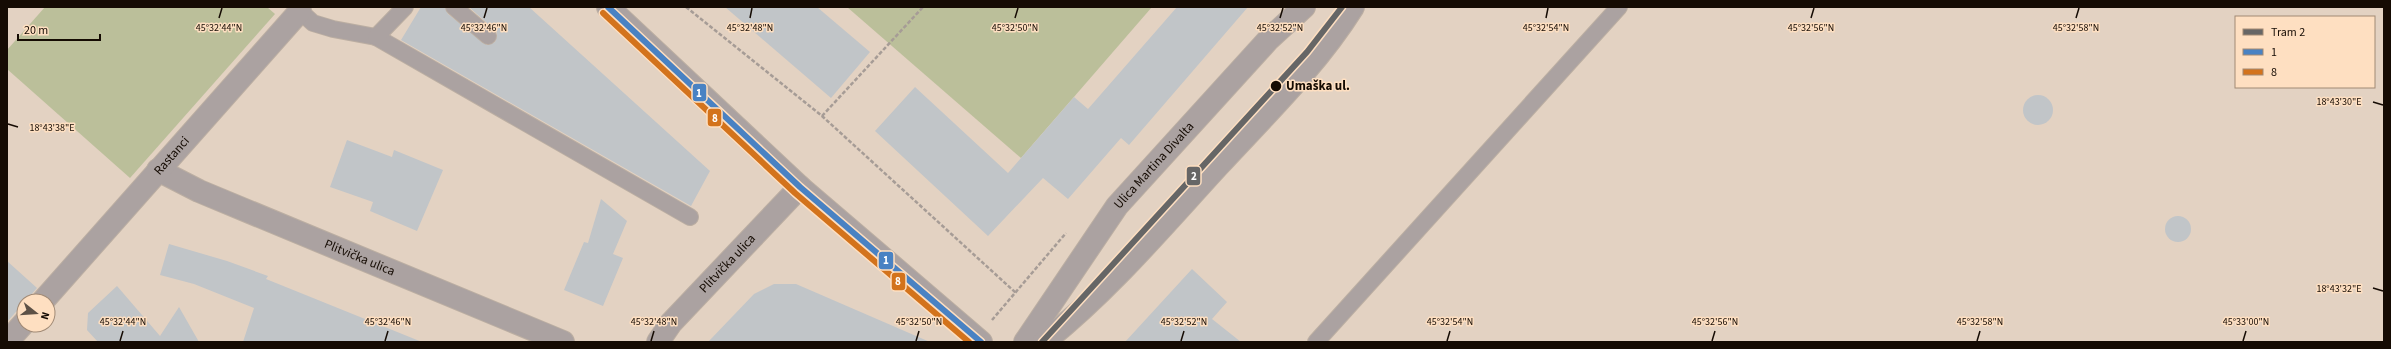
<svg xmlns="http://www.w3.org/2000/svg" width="2391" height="349" font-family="'Source Sans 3',sans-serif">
  <rect width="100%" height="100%" fill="#e3d2c2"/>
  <!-- green -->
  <g fill="#bbbf9a">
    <path d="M45 7H267L275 14 130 178 7 69V50Z"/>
    <path d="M847 7H1152L1021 158Z"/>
  </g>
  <!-- building -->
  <g fill="#c1c5c8">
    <path d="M421 7H445L448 14 487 45 495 42 497 32 469 7H529L710 171 691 206 401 40Z"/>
    <path d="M725 7H817L870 52 831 98Z"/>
    <path d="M1177 7H1248L1129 145 1121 138 1068 199 1043 178 988 236 875 131 915 87 1008 173 1074 97 1088 109Z"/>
    <circle cx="2038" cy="110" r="15"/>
    <path d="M347 140 392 157 394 150 443 170 417 231 370 211 373 202 330 187Z"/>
    <path d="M601 199 627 221 613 254 623 258 603 306 564 290 584 242 588 243Z"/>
    <circle cx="2178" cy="229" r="13"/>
    <path d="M169 244 227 261 268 276 266 279 422 342H243L254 308 194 284 160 275Z"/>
    <path d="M7 261 37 288 7 322Z"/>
    <path d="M1192 269 1227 302 1212 319 1241 342H1125Z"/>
    <path d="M774 284H796L930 342H708L754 294Z"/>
    <path d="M117 286 160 336 179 307 199 342H98L87 330 88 313Z"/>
  </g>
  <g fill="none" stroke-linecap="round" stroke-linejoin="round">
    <defs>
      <g id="service">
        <path d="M454 7 488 36"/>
        <path d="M300 11 313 23 333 29 376 37 690 217"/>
        <path d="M376 37 405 7"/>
        <path d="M1316 342 1619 7"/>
      </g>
      <g id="minor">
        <path d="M608 7 800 187 981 342"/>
        <path id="s1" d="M158 170 199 191 563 342"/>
        <path id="s2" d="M43 301 300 11"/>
        <path d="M7 342 24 323"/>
        <path id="s3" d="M658 342 671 323 800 187"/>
      </g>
      <g id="tertiary">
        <path id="s4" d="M1025 342 1117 206 1268 40 1304 7"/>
        <path d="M1044 342C1109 290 1162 227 1218 166 1265 115 1316 66 1353 7"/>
      </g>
    </defs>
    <!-- service casing -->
    <use href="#service" stroke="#bbaea2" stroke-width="18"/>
    <!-- minor casing -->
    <use href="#minor" stroke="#bbaea2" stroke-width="24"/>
    <!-- tertiary casing -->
    <use href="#tertiary" stroke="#bbaea2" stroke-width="24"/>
    <!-- path -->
    <g stroke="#a69c96" stroke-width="2.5" stroke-dasharray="4 2" stroke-linecap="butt">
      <path d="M686 7 822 116 1016 293"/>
      <path d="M822 116 923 7"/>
      <path d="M992 320 1066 233"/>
    </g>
    <!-- service -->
    <use href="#service" stroke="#aba2a1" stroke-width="16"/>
    <!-- minor -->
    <use href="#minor" stroke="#aba2a1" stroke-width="22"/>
    <!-- tertiary -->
    <use href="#tertiary" stroke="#aba2a1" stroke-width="22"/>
    <defs>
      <path id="bus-1" d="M608 7 800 187 981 342"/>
      <path id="bus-2" d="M603 13 795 193 969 342"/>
    </defs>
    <!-- bus-1 casing -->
    <use href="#bus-1" stroke="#fedfc1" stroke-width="9"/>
    <!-- bus-2 casing -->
    <use href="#bus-2" stroke="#fedfc1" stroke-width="9"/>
    <!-- bus-1 -->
    <use href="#bus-1" stroke="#4982c3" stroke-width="6"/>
    <!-- bus-2 -->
    <use href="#bus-2" stroke="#d3731c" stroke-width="6"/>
    <defs>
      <path id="tram-1" d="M1042 342 1307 52 1342 7"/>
    </defs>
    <!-- tram-1 casing -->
    <use href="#tram-1" stroke="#fedfc1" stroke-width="9"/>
    <!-- tram-1 -->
    <use href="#tram-1" stroke="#666" stroke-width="6"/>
  </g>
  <!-- ticks -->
  <path fill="none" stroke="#150b03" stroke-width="1.5" d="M219 18 222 8M484 18 487 8M750 18 752 8M1015 18 1018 8M1280 18 1283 8M1546 18 1548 8M1811 18 1814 8M2076 18 2079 8M2373 102 2383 105M8 124 18 127M2373 288 2383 291M120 341 123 331M385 341 388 331M651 341 654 331M916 341 919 331M1181 341 1184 331M1447 341 1450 331M1712 341 1715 331M1977 341 1980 331M2243 341 2246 331"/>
  <!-- markers -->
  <circle fill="#150b03" stroke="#fedfc1" stroke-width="1.5" cx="1276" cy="86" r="6"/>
  <g text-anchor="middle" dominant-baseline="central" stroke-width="3" stroke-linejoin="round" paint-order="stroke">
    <!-- stop labels -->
    <g font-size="13" font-weight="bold" fill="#150b03" stroke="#fedfc1" text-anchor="start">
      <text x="1286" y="86">Umaška ul.</text>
    </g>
    <!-- street labels -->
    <g font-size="13" fill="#150b03" stroke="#fedfc1">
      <text stroke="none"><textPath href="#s2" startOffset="194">Rastanci</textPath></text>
      <text stroke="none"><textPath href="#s4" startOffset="219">Ulica Martina Divalta</textPath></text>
      <text stroke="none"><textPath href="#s1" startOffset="220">Plitvička ulica</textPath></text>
      <text stroke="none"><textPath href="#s3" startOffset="105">Plitvička ulica</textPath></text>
    </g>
  </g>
  <g font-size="10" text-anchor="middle" fill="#150b03" stroke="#fedfc1" stroke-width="3" stroke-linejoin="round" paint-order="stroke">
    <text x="219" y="31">45°32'44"N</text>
    <text x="484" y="31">45°32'46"N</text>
    <text x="750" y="31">45°32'48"N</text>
    <text x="1015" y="31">45°32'50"N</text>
    <text x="1280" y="31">45°32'52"N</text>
    <text x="1546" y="31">45°32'54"N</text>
    <text x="1811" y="31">45°32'56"N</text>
    <text x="2076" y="31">45°32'58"N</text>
    <text x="2339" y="105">18°43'30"E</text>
    <text x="52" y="131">18°43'38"E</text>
    <text x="2339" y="292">18°43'32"E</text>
    <text x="123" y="325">45°32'44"N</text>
    <text x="388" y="325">45°32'46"N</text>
    <text x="654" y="325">45°32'48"N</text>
    <text x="919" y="325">45°32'50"N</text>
    <text x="1184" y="325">45°32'52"N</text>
    <text x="1450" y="325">45°32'54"N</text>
    <text x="1715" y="325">45°32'56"N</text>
    <text x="1980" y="325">45°32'58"N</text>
    <text x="2246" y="325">45°33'00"N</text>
  </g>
  <g stroke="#fedfc1" stroke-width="1.5">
    <rect x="692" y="83" width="15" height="19" rx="4" fill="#4982c3"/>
    <rect x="707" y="108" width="15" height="19" rx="4" fill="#d3731c"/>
    <rect x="1186" y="166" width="15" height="20" rx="4" fill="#666"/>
    <rect x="878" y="251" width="16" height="19" rx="4" fill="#4982c3"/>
    <rect x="891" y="272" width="15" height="19" rx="4" fill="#d3731c"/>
  </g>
  <g font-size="11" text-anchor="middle" font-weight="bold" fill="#fff">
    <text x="699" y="97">1</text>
    <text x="715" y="122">8</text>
    <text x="1194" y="180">2</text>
    <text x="886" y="264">1</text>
    <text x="898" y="285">8</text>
  </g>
  <!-- border -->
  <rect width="2391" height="349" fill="none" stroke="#150b03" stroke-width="16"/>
  <!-- legend -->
  <rect x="2235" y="16" width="140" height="72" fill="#fedfc1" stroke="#a18a75"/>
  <rect x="2243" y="29" width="20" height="6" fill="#666666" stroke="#a18a75"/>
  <text x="2271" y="36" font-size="12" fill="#150b03">Tram 2</text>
  <rect x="2243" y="49" width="20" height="6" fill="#4982c3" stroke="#a18a75"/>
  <text x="2271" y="56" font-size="12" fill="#150b03">1</text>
  <rect x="2243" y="69" width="20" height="6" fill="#d3731c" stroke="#a18a75"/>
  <text x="2271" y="76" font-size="12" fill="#150b03">8</text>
  <!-- north arrow -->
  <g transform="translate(36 313) rotate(107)"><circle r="19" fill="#fedfc1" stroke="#a18a75"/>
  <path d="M0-3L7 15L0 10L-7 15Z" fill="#5d5146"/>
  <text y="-6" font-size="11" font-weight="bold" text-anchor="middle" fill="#150b03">N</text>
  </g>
  <!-- scale -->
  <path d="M18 34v6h82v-6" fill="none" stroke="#150b03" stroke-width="2"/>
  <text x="24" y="34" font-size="12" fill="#150b03" stroke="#fedfc1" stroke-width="3" paint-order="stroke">20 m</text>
</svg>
